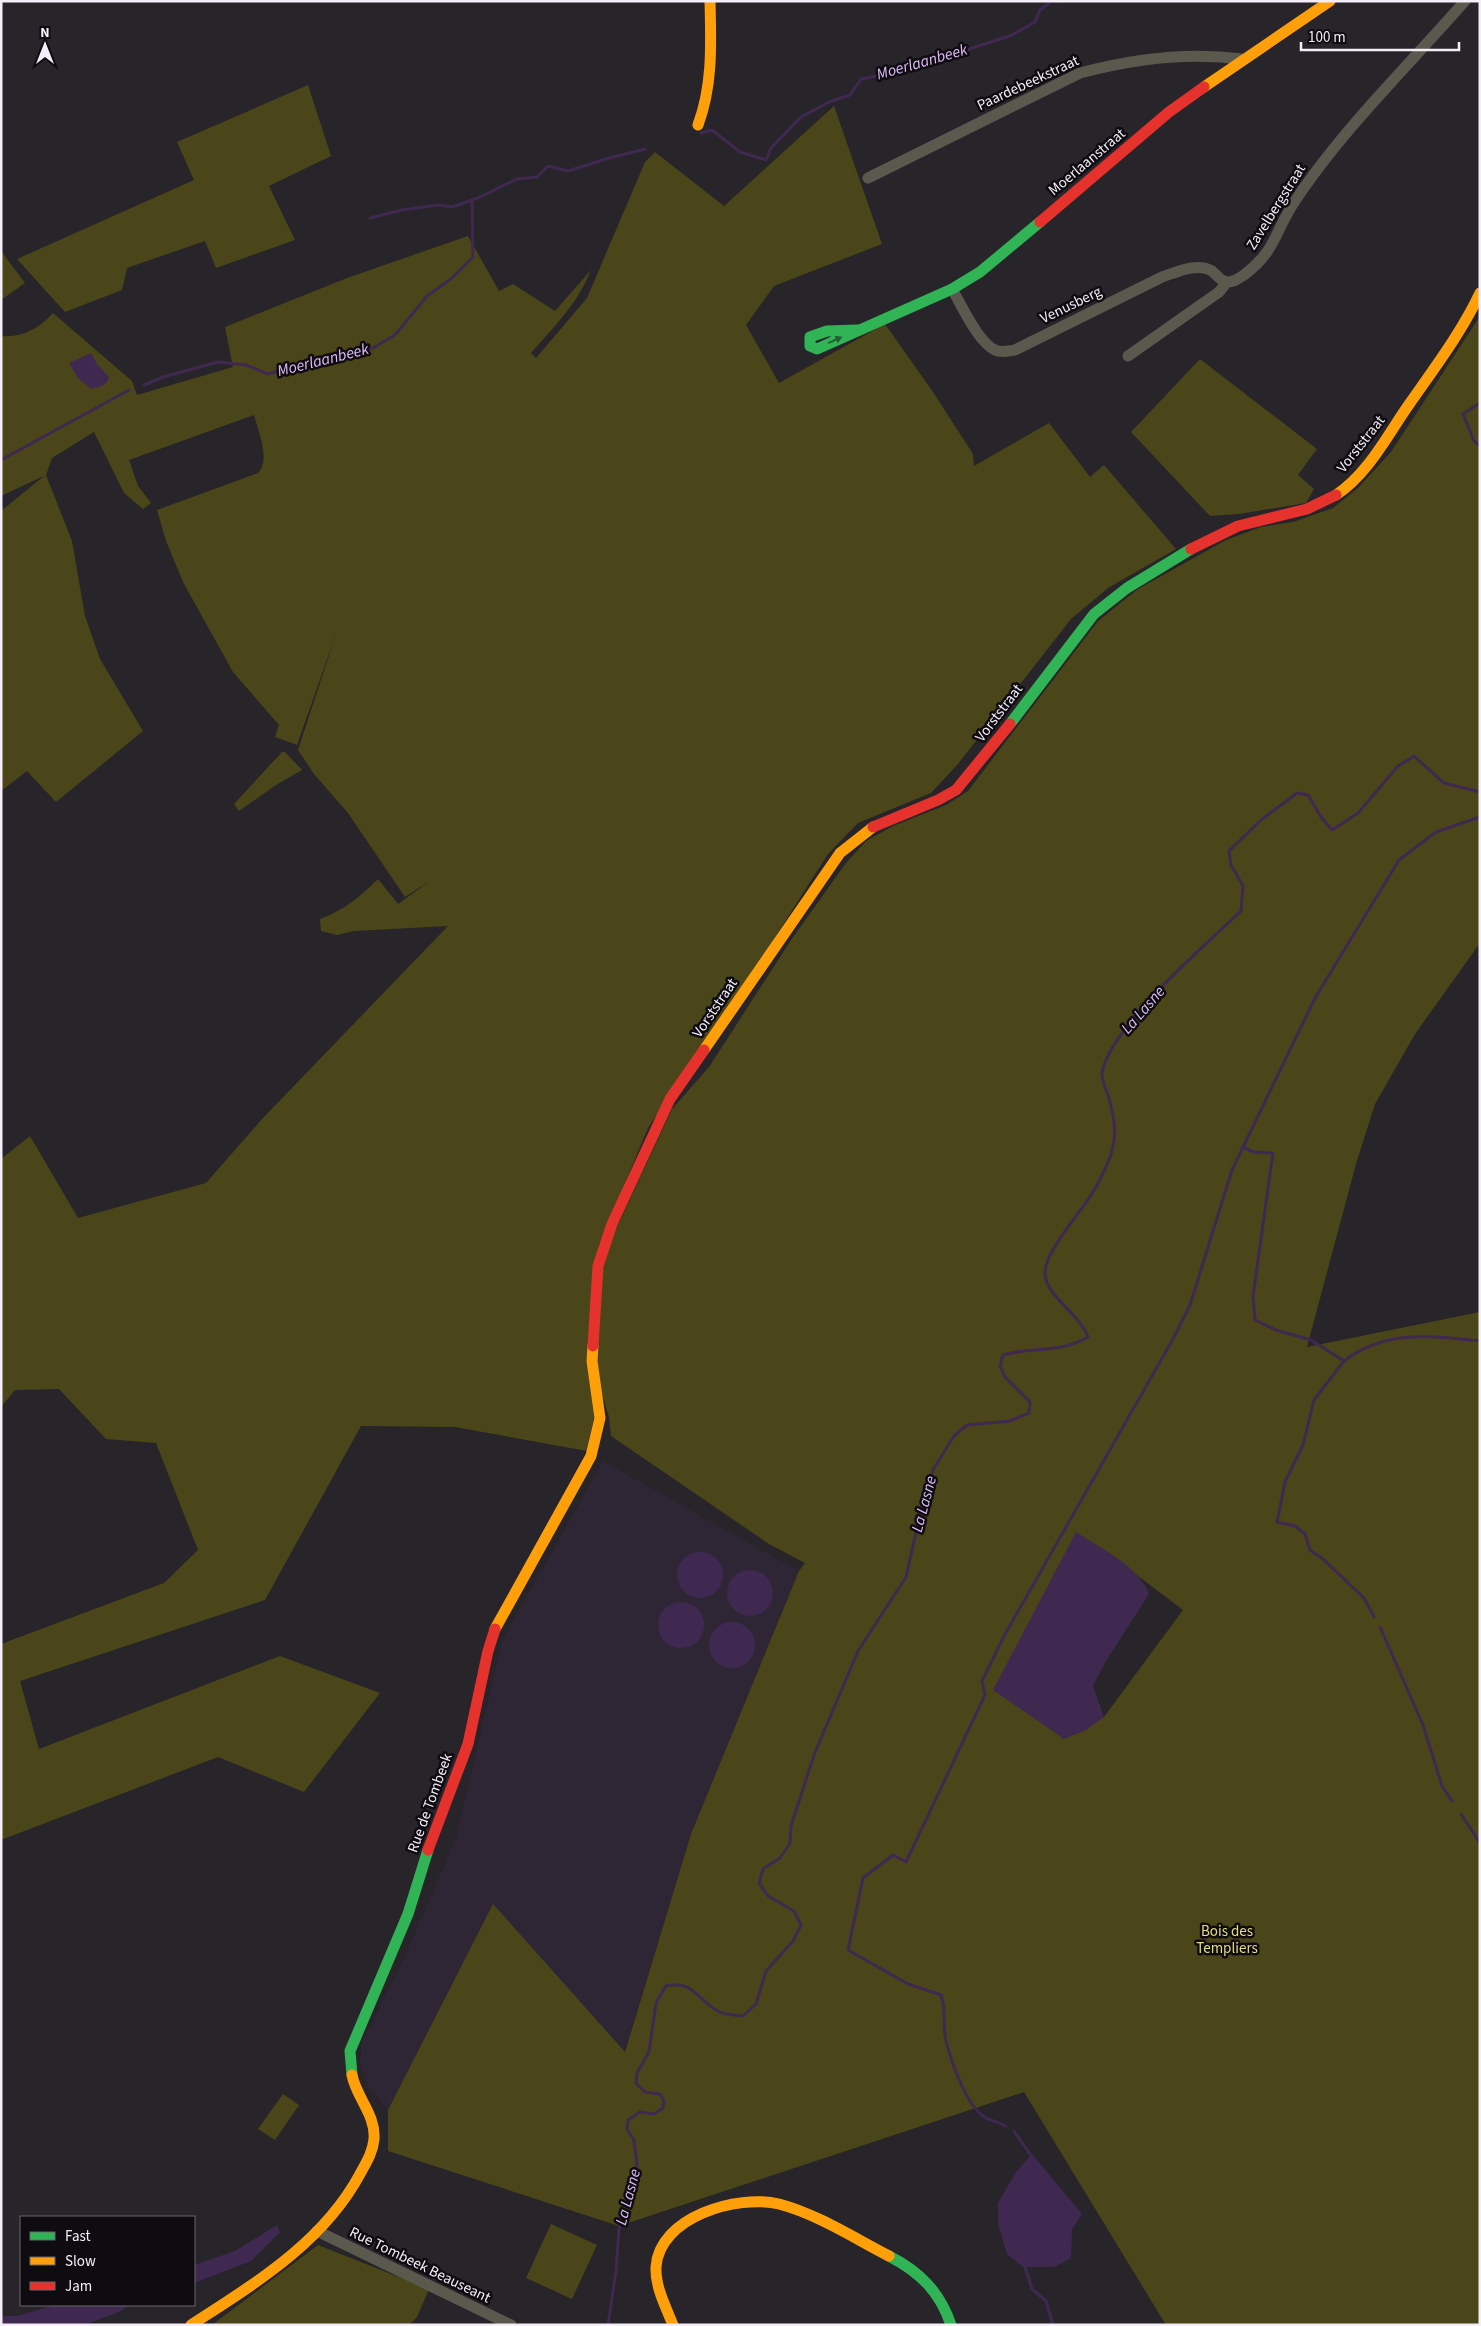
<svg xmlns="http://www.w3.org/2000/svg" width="1481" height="2326" font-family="'Source Sans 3',sans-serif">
  <rect width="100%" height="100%" fill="#27242a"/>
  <!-- built -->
  <path fill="#2f2635" d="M603 1461 799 1571 691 1834 624 2053 493 1905 388 2110 369 2088 360 2065 361 2044 400 1967 456 1839 502 1641Z"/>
  <!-- green -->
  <g fill="#4a4619" fill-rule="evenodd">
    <path d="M308 85 331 156 269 186 295 240 216 268 205 241 127 268 122 290 65 312 17 259 194 180 177 142Z"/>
    <path d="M834 106 882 244 774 286 746 325 779 383 885 324 933 392 973 454 974 466 1049 423 1090 477 1104 465 1176 549 1108 588 1071 619 958 764 931 793 858 823 828 854 738 995 648 1128 599 1245 602 1270 612 1238 672 1109 709 1067 791 940 846 863 866 841 893 826 946 805 968 791 1098 621 1138 589 1226 540 1261 527 1293 522 1333 508 1358 488 1391 452 1480 316V943L1415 1034 1375 1104 1356 1164 1307 1347 1480 1312V2325H1166L1024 2092 619 2226 388 2151V2110L493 1904 625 2052 691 1834 799 1571 805 1563 769 1544 611 1436 609 1417 600 1388 587 1451 455 1427 361 1426 265 1600 20 1681 39 1749 280 1656 380 1693 304 1792 218 1757 1 1840V1644L164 1583 198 1550 156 1443 106 1439 59 1389 15 1390 1 1407V1159L30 1136 78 1218 206 1183 263 1118 448 926 354 931 337 935 321 931 320 919C344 910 360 897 378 879L398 904 430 881 405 897 348 813 314 774 298 750 336 634 297 745 275 737 279 725 233 672 184 584 166 541 157 510 258 473C271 459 258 431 254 415L129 460 138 486 151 503 143 509 124 493 94 432 52 458 46 475 72 541 85 616 100 659 143 731 56 802 27 771 1 791V511L44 476 1 496V336C23 338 39 328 53 313L132 381 137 395 233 367 225 327 347 278 468 236 499 291 513 284 555 311 591 270C578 303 554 327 531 353L536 358 587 298 645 162 655 152 724 206ZM1105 1551 1183 1610 1104 1717 1064 1739 1045 1725Z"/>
    <path d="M1 251 25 283 1 300Z"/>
    <path d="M1200 359 1317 449 1298 475 1314 489 1306 503 1239 514 1210 516 1131 432Z"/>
    <path d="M282 752H285L302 770 276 785 239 811 234 804Z"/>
    <path d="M283 2094 299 2105 275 2140 258 2129Z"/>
    <path d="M551 2224 597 2245 572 2299 526 2278Z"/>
    <path d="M318 2245 429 2289 417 2317 409 2325H212Z"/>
  </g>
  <!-- water -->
  <g fill="#402951">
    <path d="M91 353 97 364 109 377C107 386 99 387 91 389L78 378 69 363Z"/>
    <path d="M1076 1532C1100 1548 1139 1566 1149 1594L1106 1661 1093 1686 1104 1717 1086 1730 1064 1739 993 1690Z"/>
    <circle cx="700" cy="1575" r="23"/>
    <circle cx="750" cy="1593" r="23"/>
    <circle cx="681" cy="1625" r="23"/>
    <circle cx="732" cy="1645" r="23"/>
    <path d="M1032 2154 1082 2214 1072 2229 1071 2258 1054 2267H1023L1007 2254 998 2224V2203L1016 2172Z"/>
    <path d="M277 2225 280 2232 251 2261 194 2283V2265L235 2251Z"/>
    <path d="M55 2305H130L119 2312 84 2325H1V2316H17Z"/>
  </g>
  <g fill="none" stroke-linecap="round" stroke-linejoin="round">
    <!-- stream -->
    <g stroke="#402951" stroke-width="3">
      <path d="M1054 1H1065"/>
      <path d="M701 133 712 130 740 152 766 160 771 148 801 117 829 102 850 95 861 79 906 70 1012 35 1035 22 1040 10 1052 1"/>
      <path d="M370 218 402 210 438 205 452 207 478 198 517 179 537 177 548 166 568 171 606 159 645 149"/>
      <path d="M144 385 163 377 218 362 246 365 268 374 314 359 373 348 395 335 427 296 452 278 473 257 472 200"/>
      <path d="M1480 403 1463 414 1474 441 1480 446"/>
      <path d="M1 460 129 390"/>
      <path d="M1242 1147 1254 1152 1273 1153 1253 1296 1255 1320 1276 1330 1311 1340 1344 1361 1314 1400 1303 1445 1285 1482 1277 1522 1295 1526 1305 1534 1310 1550 1323 1559 1364 1598 1374 1617"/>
      <path d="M1344 1361C1386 1329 1430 1336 1480 1341"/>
      <path d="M1380 1627 1423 1725 1442 1786 1452 1801"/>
      <path d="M1461 1814 1480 1843"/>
      <path d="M1005 2126C998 2121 989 2121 983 2116 966 2104 951 2061 946 2041 942 2023 947 2013 941 1995L908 1984 848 1950 863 1878 893 1855 906 1862 985 1695 982 1681 1004 1636 1173 1339 1190 1305 1232 1170 1315 998 1399 860 1436 832 1480 817"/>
      <path d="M1014 2131 1032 2157"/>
      <path d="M1024 2264 1032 2289 1046 2301 1053 2325"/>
      <path d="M608 2325 616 2271 620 2215 637 2165 634 2140 627 2129 628 2120 640 2112 654 2114 663 2108 664 2101 660 2094 645 2092 636 2083 637 2073 649 2052 656 2003 666 1986C694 1979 698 2002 720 2012 726 2015 736 2015 743 2016L756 2004 766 1971 793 1941 801 1925 794 1911 768 1896 759 1883 763 1869 780 1858 790 1843 791 1826 814 1755 858 1651 906 1577 926 1488 934 1468 954 1436 967 1425 1010 1421 1029 1413 1030 1402 1005 1377 1000 1366 1003 1355C1034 1346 1059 1354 1088 1337 1080 1314 1044 1295 1045 1272 1045 1252 1080 1213 1091 1195 1097 1186 1102 1175 1107 1165 1118 1139 1116 1122 1108 1095 1106 1089 1101 1079 1102 1073 1110 1027 1206 944 1241 911L1243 886 1231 865 1229 851 1261 820 1297 793 1308 795 1321 817 1332 830 1358 813 1398 766 1414 756 1444 783 1480 792"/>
    </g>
    <!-- street -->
    <g stroke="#5a594d" stroke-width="11">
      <path d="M868 178 1080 73C1132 59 1189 52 1242 59"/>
      <path d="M952 289C962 306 978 342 995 350 1001 353 1008 351 1015 350L1162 277C1177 272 1197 262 1212 271 1217 275 1220 281 1227 282"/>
      <path d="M1128 356 1219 292 1227 282C1234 282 1238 279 1244 275 1277 250 1274 232 1295 201 1341 131 1409 65 1465 1"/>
      <path d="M317 2231 511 2325"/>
    </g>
    <!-- fast -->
    <g stroke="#30b455" stroke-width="11">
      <path d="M857 330 827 331 810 337V346L817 349 952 289 980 272 1040 222"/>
      <path d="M1010 724 1094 614 1127 588 1191 549"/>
      <path d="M352 2075 350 2051 408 1914 428 1850"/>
      <path d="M889 2256C920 2272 940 2292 951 2325"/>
    </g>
    <!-- slow -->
    <g stroke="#ff9f0a" stroke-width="11">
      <path d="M1204 87 1330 1"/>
      <path d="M698 125C713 85 711 43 710 1"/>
      <path d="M1336 495C1369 473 1388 434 1410 403 1435 367 1461 333 1480 293"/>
      <path d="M704 1050 840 853 873 827"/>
      <path d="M495 1629 591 1456 600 1418 592 1361 593 1346"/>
      <path d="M191 2325C254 2284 323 2243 360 2174 366 2163 373 2152 374 2139 376 2115 356 2097 352 2075"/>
      <path d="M673 2325C666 2307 655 2287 656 2267 659 2217 737 2194 779 2204 817 2214 854 2238 889 2256"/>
    </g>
    <!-- jam -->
    <g stroke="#e5322d" stroke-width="11">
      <path d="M1040 222 1169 112 1204 87"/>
      <path d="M1191 549 1238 526 1307 509 1336 495"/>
      <path d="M873 827 938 800 956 790 1010 724"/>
      <path d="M593 1346 598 1266 612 1224 670 1099 704 1050"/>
      <path d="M428 1850 468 1744 488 1651 495 1629"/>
    </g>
  </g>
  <!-- one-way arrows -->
  <defs><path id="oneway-solid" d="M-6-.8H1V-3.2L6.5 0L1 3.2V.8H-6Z" transform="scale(1.25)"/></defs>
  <use fill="#206033" href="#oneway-solid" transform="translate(835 340) rotate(-24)"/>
  <g text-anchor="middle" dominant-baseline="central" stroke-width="5" stroke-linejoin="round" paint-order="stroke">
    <!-- street labels -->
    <g font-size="15" fill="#f3eef7" stroke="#0f0c11">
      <text transform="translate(1028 83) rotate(-25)">Paardebeekstraat</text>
      <text transform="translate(1087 162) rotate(-40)">Moerlaanstraat</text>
      <text transform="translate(1276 207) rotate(-58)">Zavelbergstraat</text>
      <text transform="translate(1071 305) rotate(-26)">Venusberg</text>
      <text transform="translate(1361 444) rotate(-52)">Vorststraat</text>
      <text transform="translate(999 713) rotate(-53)">Vorststraat</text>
      <text transform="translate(715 1008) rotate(-56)">Vorststraat</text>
      <text transform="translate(430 1803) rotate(-70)">Rue de Tombeek</text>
      <text transform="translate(420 2265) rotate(26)">Rue Tombeek Beauseant</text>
    </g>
    <!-- park labels -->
    <g font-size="15" fill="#e3dd84" stroke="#0f0c11">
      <text x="1227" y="1931">Bois des<tspan x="1227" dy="17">Templiers</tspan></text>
    </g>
    <!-- water labels -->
    <g font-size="16" font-style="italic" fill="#ddbcf7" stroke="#0f0c11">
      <text transform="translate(922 62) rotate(-16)">Moerlaanbeek</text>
      <text transform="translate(323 360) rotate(-14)">Moerlaanbeek</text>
      <text transform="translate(1143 1010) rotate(-49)">La Lasne</text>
      <text transform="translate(924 1504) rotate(-75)">La Lasne</text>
      <text transform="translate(628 2197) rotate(-75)">La Lasne</text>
    </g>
  </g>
  <!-- border -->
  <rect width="1481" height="2326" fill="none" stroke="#f3eef7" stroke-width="5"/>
  <!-- legend -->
  <rect x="20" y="2216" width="175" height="90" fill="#0f0c11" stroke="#6a666d"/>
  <rect x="30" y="2232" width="25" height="8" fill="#30b455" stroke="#6a666d"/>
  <text x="65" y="2241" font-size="15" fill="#f3eef7">Fast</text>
  <rect x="30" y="2257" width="25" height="8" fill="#ff9f0a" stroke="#6a666d"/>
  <text x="65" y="2266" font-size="15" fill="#f3eef7">Slow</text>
  <rect x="30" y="2282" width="25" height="8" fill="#e5322d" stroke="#6a666d"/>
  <text x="65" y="2291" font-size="15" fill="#f3eef7">Jam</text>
  <!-- north arrow -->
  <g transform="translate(45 45)" stroke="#0f0c11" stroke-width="4" paint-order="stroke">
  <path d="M0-4L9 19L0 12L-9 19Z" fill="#f3eef7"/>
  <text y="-8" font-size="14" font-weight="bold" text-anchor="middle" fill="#f3eef7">N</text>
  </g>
  <!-- scale -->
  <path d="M1301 42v8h158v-8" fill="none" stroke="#f3eef7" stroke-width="2.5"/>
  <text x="1308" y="42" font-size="15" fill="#f3eef7" stroke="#0f0c11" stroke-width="4" paint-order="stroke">100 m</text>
</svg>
